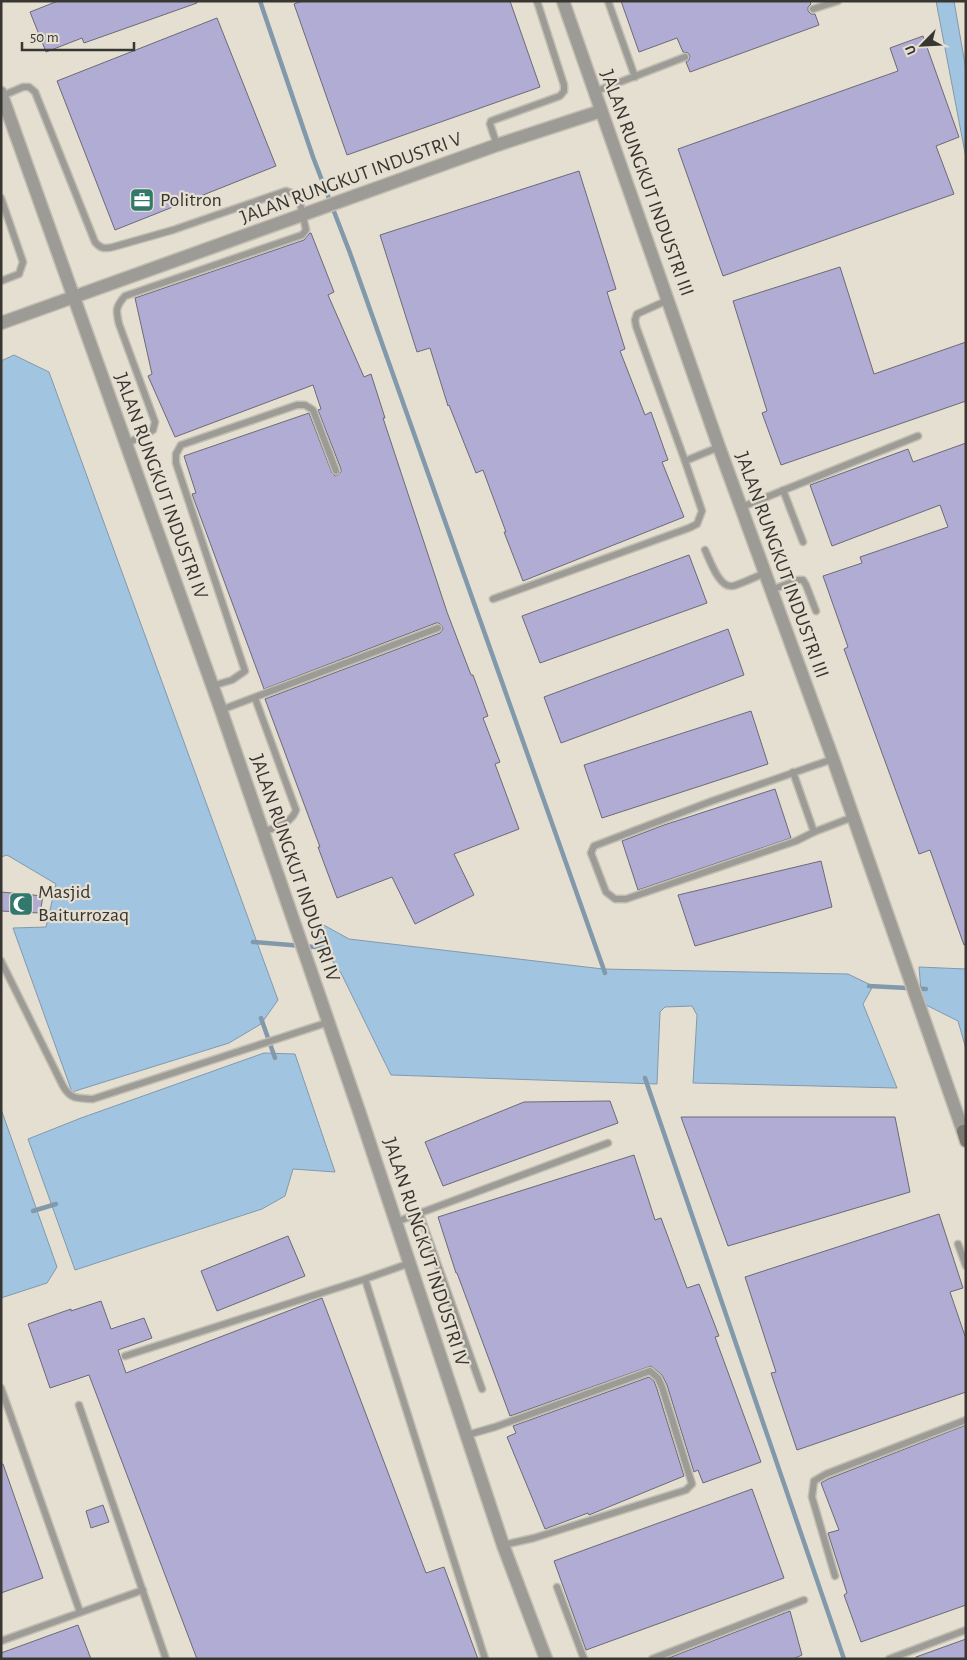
<svg xmlns="http://www.w3.org/2000/svg" width="967" height="1660" font-family="'Alegreya Sans',sans-serif">
  <rect width="100%" height="100%" fill="#e5dfd2"/>
  <!-- water -->
  <g fill="#a1c4e1" stroke="#8299ac">
    <path d="M936 1H954L966 70V158Z"/>
    <path d="M14 355 49 372 278 1000 261 1024 229 1043 72 1092 13 928 46 927 56 884 7 855 1 857V361Z"/>
    <path d="M320 923 349 939 603 969 848 974 873 986 863 1004 897 1088 693 1083 697 1015 692 1006 665 1007 660 1012 657 1084 391 1075 341 973 318 941Z"/>
    <path d="M919 967 966 969V1049L958 1021 922 1003Z"/>
    <path d="M264 1053 295 1054 335 1172 293 1169 285 1196 262 1209 75 1270 28 1139 81 1118Z"/>
    <path d="M1 1109 57 1267 47 1283 1 1298Z"/>
  </g>
  <g fill="none" stroke-linecap="round" stroke-linejoin="round">
    <!-- stream -->
    <g stroke="#8299ac" stroke-width="4.5">
      <path d="M260 1 313 157 350 253 605 973"/>
      <path d="M253 942 327 948"/>
      <path d="M869 986 926 989"/>
      <path d="M261 1018 275 1058"/>
      <path d="M645 1078 844 1659"/>
      <path d="M33 1211 56 1204"/>
    </g>
  </g>
  <!-- building -->
  <g fill="#b1acd3" stroke="#6c6a76">
    <path d="M58 1H197V3L84 43 82 38 46 52 30 12Z"/>
    <path d="M302 1H510L540 87 347 155 294 4Z"/>
    <path d="M621 1H810L811 4 808 7V11L811 14H815L819 25 690 72 686 62 689 60 690 56 688 53 683 52 677 38 639 52Z"/>
    <path d="M217 18 276 166 115 230 57 81Z"/>
    <path d="M923 36 959 137 936 146 954 194 723 276 678 149 898 71 890 48Z"/>
    <path d="M579 171 616 289 607 292 625 349 620 351 645 415 651 412 668 460 662 462 684 517 523 581 504 532H506L483 470 476 473 449 405 448 406 430 348 417 352 380 235Z"/>
    <path d="M310 233H311L334 292 328 295 364 377 371 374 385 418H383L447 612 471 675H473L488 716 483 718 500 762 495 764 519 829 454 854 474 895 415 924 392 877 337 898 318 847H320L265 699 440 633 443 629 442 626 439 623H436L264 689 192 494 196 493 184 456 309 413 332 473 335 476 338 475 341 472V469L318 410 321 409 313 385 175 437 148 376 152 374 135 298 304 240Z"/>
    <path d="M840 267 874 374 966 342V401L781 465 762 413 767 411 733 301Z"/>
    <path d="M966 443V945H964L930 850 919 854 844 649 848 647 823 576 862 563 860 557 948 527 940 505 832 546 810 485 908 449 913 462Z"/>
    <path d="M689 555 707 603 540 663 522 616Z"/>
    <path d="M728 629 744 675 561 743 544 697Z"/>
    <path d="M751 711 768 764 602 818 584 765Z"/>
    <path d="M775 789 791 838 638 890 622 841 664 825Z"/>
    <path d="M821 861 832 907 695 946 678 895Z"/>
    <path d="M1 892 43 896 40 913 1 911Z"/>
    <path d="M610 1101 618 1123 443 1186 425 1142 524 1102Z"/>
    <path d="M681 1117H895L910 1192 728 1246Z"/>
    <path d="M634 1155 655 1220 661 1218 687 1288 699 1284 719 1336 715 1337 761 1462 703 1483 698 1470 694 1472 667 1385 662 1375 651 1366 510 1416 457 1273H456L438 1217Z"/>
    <path d="M939 1214 963 1288 950 1292 966 1339V1392L797 1450 771 1373 776 1372 745 1277Z"/>
    <path d="M288 1236 305 1276 217 1311 201 1271Z"/>
    <path d="M322 1298 426 1573 444 1567 478 1659H197L89 1375 50 1388 28 1324 71 1309V1311L101 1301 111 1329 144 1318 152 1338 118 1350 126 1373Z"/>
    <path d="M649 1377 654 1381 657 1389 684 1476 589 1515 588 1513 545 1529 507 1437 516 1433 513 1426Z"/>
    <path d="M966 1425V1605L861 1642 844 1595 847 1593 828 1533 839 1530 821 1483 828 1479Z"/>
    <path d="M1 1464H3L43 1578 1 1593Z"/>
    <path d="M752 1489 784 1578 586 1650 554 1561Z"/>
    <path d="M103 1505 109 1522 91 1528 86 1511Z"/>
    <path d="M790 1611 802 1655 793 1659H666Z"/>
    <path d="M78 1625 91 1659H1V1653Z"/>
    <path d="M966 1639V1659H916V1657Z"/>
  </g>
  <g fill="none" stroke-linecap="round" stroke-linejoin="round">
    <defs>
      <g id="lane">
        <path d="M608 1 635 77"/>
        <path d="M813 9 838 1"/>
        <path d="M594 92 685 57"/>
        <path d="M2 96 23 87H29L35 92 95 242C101 249 105 249 113 247L173 230 286 191 295 194 300 203 306 230 302 235 125 296C115 307 116 311 119 324L155 422 153 430 126 444"/>
        <path d="M497 145 490 124 491 121 560 96 564 91V85L537 1"/>
        <path d="M1 198 23 262 19 274 1 281"/>
        <path d="M668 300 637 314 635 320 636 326 685 461 719 447"/>
        <path d="M783 490 803 542"/>
        <path d="M742 507 918 436"/>
        <path d="M705 550C710 560 719 588 732 586 739 585 757 576 765 573"/>
        <path d="M771 590 798 580H803L806 585 816 611"/>
        <path d="M493 599 689 528 697 524 702 511 685 461"/>
        <path d="M212 686 232 680 245 671 176 463V454L181 445 297 405H305L313 410 336 471"/>
        <path d="M255 698 296 810C291 824 276 827 263 832"/>
        <path d="M221 710 438 628"/>
        <path d="M793 772 814 832 853 817"/>
        <path d="M814 832 796 841 626 899H615L606 892 591 853 594 846 712 801 833 759"/>
        <path d="M1 961 63 1086C71 1100 78 1098 93 1099L329 1022"/>
        <path d="M419 1212 482 1389"/>
        <path d="M396 1222 608 1143"/>
        <path d="M958 1244 966 1266"/>
        <path d="M410 1263 365 1279 485 1659"/>
        <path d="M125 1356 365 1279"/>
        <path d="M1 1388 80 1612"/>
        <path d="M79 1405 166 1659"/>
        <path d="M467 1435 495 1427 650 1371 658 1378 662 1387 692 1484 686 1490 534 1538 503 1545"/>
        <path d="M835 1576 812 1497 814 1481 826 1474 966 1420"/>
        <path d="M557 1587 584 1659"/>
        <path d="M1 1641 143 1590"/>
        <path d="M652 1659 804 1600"/>
        <path d="M889 1659 966 1630"/>
      </g>
      <g id="street">
        <path d="M563 1 719 447 833 759 963 1131"/>
        <path d="M1 93 221 710 360 1114 503 1545 546 1659"/>
        <path d="M1 323 497 145 601 111"/>
      </g>
      <path id="secondary" d="M966 1131H963L966 1141"/>
    </defs>
    <!-- lane casing -->
    <use href="#lane" stroke="#c2bdb2" stroke-width="9"/>
    <!-- street casing -->
    <use href="#street" stroke="#c2bdb2" stroke-width="15"/>
    <!-- secondary casing -->
    <use href="#secondary" stroke="#c2bdb2" stroke-width="15"/>
    <!-- lane -->
    <use href="#lane" stroke="#9d9b95" stroke-width="6"/>
    <!-- street -->
    <use href="#street" stroke="#9d9b95" stroke-width="12"/>
    <!-- secondary -->
    <use href="#secondary" stroke="#7c7971" stroke-width="12"/>
  </g>
  <!-- icons -->
  <defs>
    <symbol id="office-square" viewBox="-11 -11 22 22"><rect x="-9" y="-9" width="18" height="18" rx="4" fill="#33786c" stroke="#e5dfd2"/><path d="M-6-3h4V-5.5h4V-3h4V5H-6ZM-1-4.5V-3h2v-1.5ZM-6 0V1H6V0Z" fill="#fff"/></symbol>
    <symbol id="mosque-square" viewBox="-11 -11 22 22"><rect x="-9" y="-9" width="18" height="18" rx="4" fill="#33786c" stroke="#e5dfd2"/><path d="M3.5-4.9A6 6 0 1 0 3.5 4.9A5 5 0 1 1 3.5-4.9Z" fill="#fff"/></symbol>
  </defs>
  <g fill-rule="evenodd">
    <use href="#office-square" x="128" y="186" width="28" height="28"/>
    <use href="#mosque-square" x="7" y="890" width="28" height="28"/>
  </g>
  <g text-anchor="middle" dominant-baseline="central" stroke-width="4.5" stroke-linejoin="round" paint-order="stroke">
    <!-- street labels -->
    <g font-size="20" fill="#383631" stroke="#e5dfd2">
      <text transform="translate(351 178) rotate(-20)">JALAN RUNGKUT INDUSTRI V</text>
      <text transform="translate(647 183) rotate(70)">JALAN RUNGKUT INDUSTRI III</text>
      <text transform="translate(161 486) rotate(70)">JALAN RUNGKUT INDUSTRI IV</text>
      <text transform="translate(782 565) rotate(70)">JALAN RUNGKUT INDUSTRI III</text>
      <text transform="translate(295 868) rotate(71)">JALAN RUNGKUT INDUSTRI IV</text>
      <text transform="translate(426 1252) rotate(72)">JALAN RUNGKUT INDUSTRI IV</text>
    </g>
    <!-- poi labels -->
    <g font-size="20" fill="#383631" stroke="#e5dfd2" text-anchor="start">
      <text x="160" y="200">Politron</text>
      <text x="38" y="892">Masjid<tspan x="38" dy="23">Baiturrozaq</tspan></text>
    </g>
  </g>
  <!-- border -->
  <rect width="967" height="1660" fill="none" stroke="#383631" stroke-width="5"/>
  <!-- north arrow -->
  <g transform="translate(922 45) rotate(246)" stroke="#e5dfd2" stroke-width="4" paint-order="stroke">
  <path d="M0-4L9 19L0 12L-9 19Z" fill="#383631"/>
  <text y="-8" font-size="14" font-weight="bold" text-anchor="middle" fill="#383631">U</text>
  </g>
  <!-- scale -->
  <path d="M22 42v8h112v-8" fill="none" stroke="#383631" stroke-width="2.5"/>
  <text x="30" y="42" font-size="15" fill="#383631" stroke="#e5dfd2" stroke-width="4" paint-order="stroke">50 m</text>
</svg>
